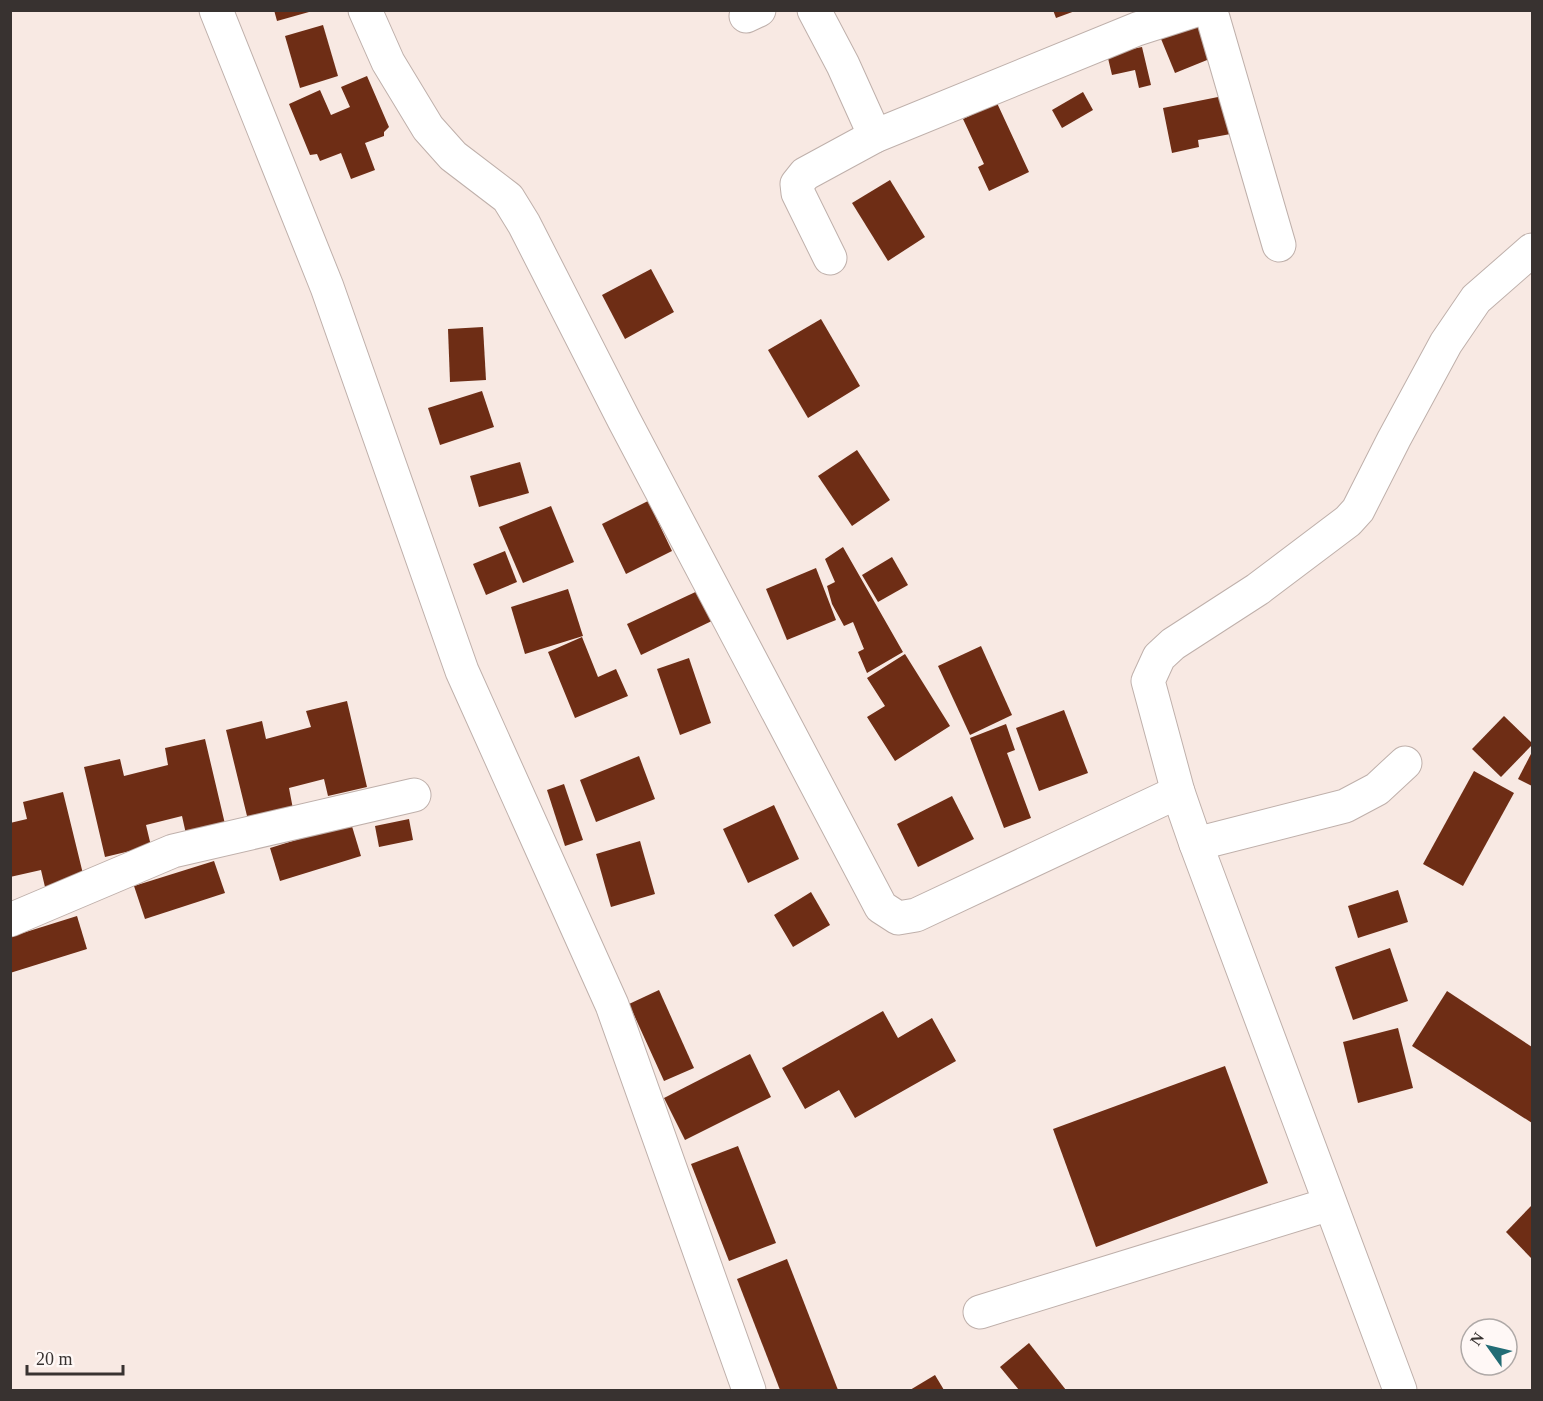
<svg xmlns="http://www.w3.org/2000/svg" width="1543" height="1401" font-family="'Times New Roman',serif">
  <rect width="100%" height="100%" fill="#f8e9e3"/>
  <!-- building -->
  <g fill="#6e2d15">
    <path d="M274 10H308L309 12 277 21Z"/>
    <path d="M1053 10H1075V11L1056 18Z"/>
    <path d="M1201 17 1217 56 1175 73 1159 34Z"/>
    <path d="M323 25 338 76 300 88 285 36Z"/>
    <path d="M1142 47 1151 85 1139 88 1135 70 1112 75 1107 54Z"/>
    <path d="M367 76 389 127 384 132V136L365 143 375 170 351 179 341 153 320 161 317 154 310 155 289 104 320 90 331 115 350 107 341 87Z"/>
    <path d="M1083 92 1093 110 1062 128 1052 110Z"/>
    <path d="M1228 95 1236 133 1198 140 1199 147 1172 153 1163 108Z"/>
    <path d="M997 103 1029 172 989 191 978 167 984 164 963 119Z"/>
    <path d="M890 180 925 237 888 261 852 203Z"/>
    <path d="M651 269 674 312 625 339 602 295Z"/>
    <path d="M821 319 860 386 808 418 768 350Z"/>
    <path d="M483 327 486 380 450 382 448 329Z"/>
    <path d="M482 391 494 427 440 445 428 408Z"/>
    <path d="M857 450 890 500 852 526 818 476Z"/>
    <path d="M520 462 529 493 479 507 470 476Z"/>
    <path d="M648 501 672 551 626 574 602 524Z"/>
    <path d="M551 506 574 562 523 583 499 527Z"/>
    <path d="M843 547 903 652 867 673 858 652 864 649 853 622 844 626 832 604 827 586 835 582 825 559Z"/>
    <path d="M505 551 517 582 486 595 473 564Z"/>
    <path d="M892 557 908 585 878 602 862 575Z"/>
    <path d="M816 568 836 620 787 640 766 589Z"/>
    <path d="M704 588 718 618 641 655 627 624Z"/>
    <path d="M568 589 583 636 525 654 511 607Z"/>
    <path d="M582 637 598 677 616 669 628 696 575 718 548 652Z"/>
    <path d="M981 646 1012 715 970 735 938 666Z"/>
    <path d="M905 654 950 726 895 761 867 717 885 706 867 678Z"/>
    <path d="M689 658 711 723 680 735 657 669Z"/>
    <path d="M347 701 367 787 328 796 324 779 289 788 293 809 248 820 226 730 262 721 266 739 311 727 306 711Z"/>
    <path d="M1064 710 1088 773 1039 791 1016 728Z"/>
    <path d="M1504 716 1532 743V745L1501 777 1472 749Z"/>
    <path d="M1006 724 1015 750 1007 753 1031 818 1004 828 970 738Z"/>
    <path d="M205 739 225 824 186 834 182 816 146 825 151 846 105 857 84 767 120 759 124 776 168 765 165 748Z"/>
    <path d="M1532 752V786L1518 779Z"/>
    <path d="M639 756 655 799 596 822 580 780Z"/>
    <path d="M1474 771 1514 793 1463 886 1423 864Z"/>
    <path d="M564 784 583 840 565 846 547 790Z"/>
    <path d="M63 792 84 878 45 887 41 870 10 877V823L27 819 23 802Z"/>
    <path d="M952 796 974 839 918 867 897 824Z"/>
    <path d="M774 805 799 859 748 883 723 829Z"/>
    <path d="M409 819 413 840 379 847 375 826Z"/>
    <path d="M351 823 361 856 280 881 270 848Z"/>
    <path d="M640 841 655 894 611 907 596 854Z"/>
    <path d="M214 861 225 893 145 919 134 886Z"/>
    <path d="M1398 890 1408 922 1358 938 1348 906Z"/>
    <path d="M811 892 830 925 793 947 774 915Z"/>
    <path d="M77 916 87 949 10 973V937Z"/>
    <path d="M1390 948 1408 1001 1353 1020 1335 967Z"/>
    <path d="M659 990 694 1068 664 1081 629 1004Z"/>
    <path d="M1447 991 1532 1047V1123L1412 1046Z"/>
    <path d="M883 1011 898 1038 932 1018 956 1061 855 1118 839 1090 805 1109 782 1068Z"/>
    <path d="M1398 1028 1413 1088 1358 1103 1343 1042Z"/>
    <path d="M750 1054 771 1097 685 1140 664 1098Z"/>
    <path d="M1225 1066 1268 1183 1096 1247 1053 1129Z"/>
    <path d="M738 1146 776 1243 729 1261 691 1164Z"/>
    <path d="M1532 1205V1259L1506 1232Z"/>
    <path d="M787 1259 838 1390H780L737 1279Z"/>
    <path d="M1029 1343 1066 1390H1019L1000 1367Z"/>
    <path d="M935 1375 944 1390H910Z"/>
  </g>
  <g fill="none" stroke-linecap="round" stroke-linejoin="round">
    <defs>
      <g id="minor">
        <path d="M216 10 327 287 462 671 612 1005 749 1390"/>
        <path d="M365 10 388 62 428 128 453 156 508 198 524 224 624 420 881 907 898 918 916 915 1178 792"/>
        <path d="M814 10 843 65 875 136"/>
        <path d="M1208 10 1213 18 1279 245"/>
        <path d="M746 16 759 10"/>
        <path d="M830 258 798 193 797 184 805 174 875 136 1137 29 1196 10"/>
        <path d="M1196 844 1345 806 1377 789 1405 763"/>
        <path d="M10 920 173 851 414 795"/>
        <path d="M980 1312 1330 1204"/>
        <path d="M1400 1390 1196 844 1178 792 1148 681 1159 657 1173 644 1258 589 1348 521 1358 510 1394 439 1446 343 1476 299 1532 250"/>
      </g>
    </defs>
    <!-- minor casing -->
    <use href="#minor" stroke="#bfb0ab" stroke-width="35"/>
    <!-- minor -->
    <use href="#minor" stroke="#fff" stroke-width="33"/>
  </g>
  <!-- border -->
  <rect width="1543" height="1401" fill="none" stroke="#383230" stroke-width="24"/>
  <!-- north arrow -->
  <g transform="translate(1489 1347) rotate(304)"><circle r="28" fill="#fff8f6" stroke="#afa9a7" stroke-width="1.5"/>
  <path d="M0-4.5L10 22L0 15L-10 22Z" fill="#226c75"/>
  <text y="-9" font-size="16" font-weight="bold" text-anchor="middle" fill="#383230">N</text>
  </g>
  <!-- scale -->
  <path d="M27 1365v9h96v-9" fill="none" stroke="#383230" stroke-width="3"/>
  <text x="36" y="1365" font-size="18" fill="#383230" stroke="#fff8f6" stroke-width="4.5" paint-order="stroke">20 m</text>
</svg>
